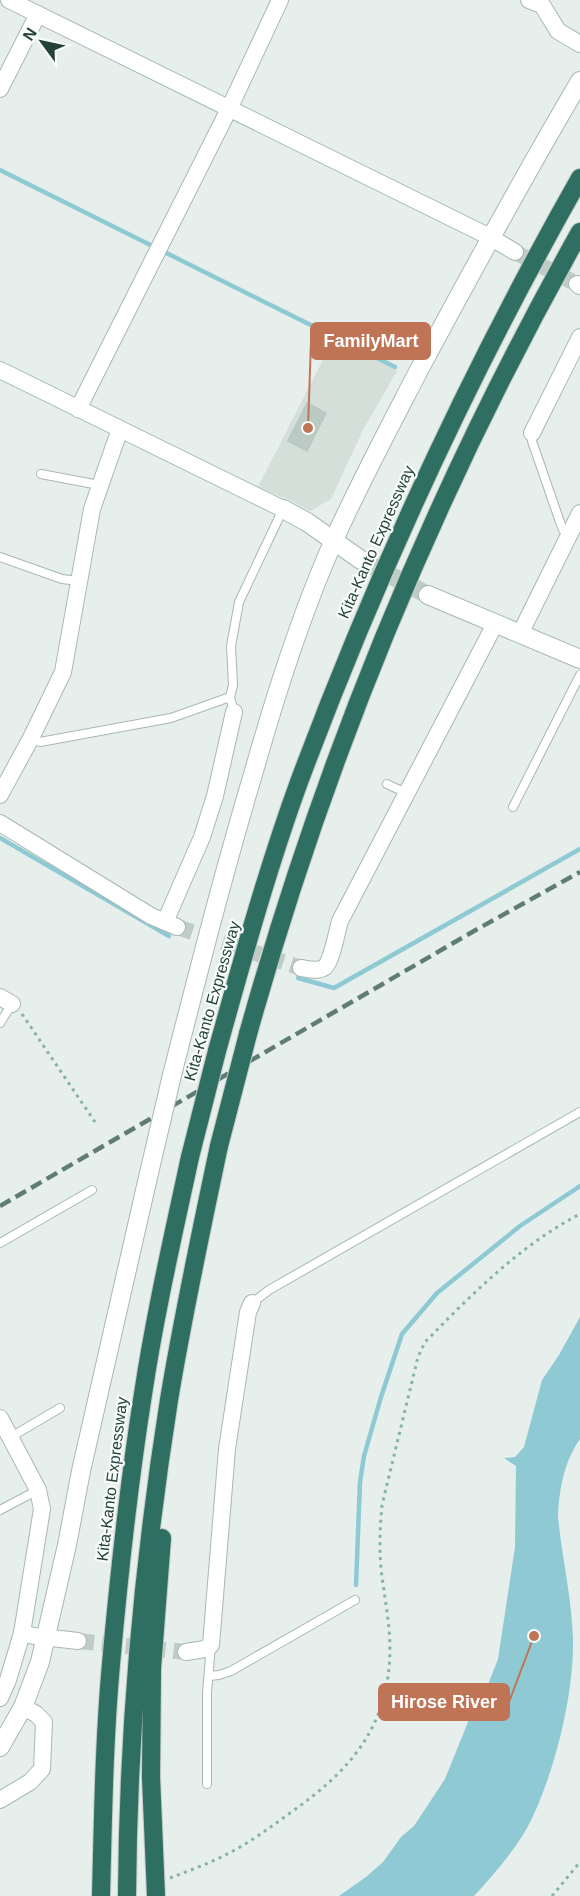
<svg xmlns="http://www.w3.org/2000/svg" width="580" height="1896" font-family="Helvetica,sans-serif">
  <rect width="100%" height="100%" fill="#e6efeb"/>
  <!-- built -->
  <path fill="#d4dfda" d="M333 340 377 360 397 371 363 430 331 499 310 511 293 502 258 487Z"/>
  <!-- water -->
  <path fill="#8ec9d4" d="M580 1317V1439C564 1462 559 1490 558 1517 562 1558 572 1599 573 1639 574 1693 556 1767 533 1816 520 1845 496 1872 474 1896H339L366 1877 383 1862 401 1837 414 1826 445 1779 472 1712 482 1700 498 1659 515 1547 516 1466 504 1458 515 1457 524 1447 542 1380 559 1355Z"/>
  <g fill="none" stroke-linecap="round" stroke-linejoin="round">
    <!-- stream -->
    <g stroke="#8ec9d4" stroke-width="4.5">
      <path d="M0 170 395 367"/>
      <path d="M0 838 169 936"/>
      <path d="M298 978 334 988 580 849"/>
      <path d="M356 1585 360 1482 364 1456 381 1397 402 1334 437 1293 520 1226 580 1186"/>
    </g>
  </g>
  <!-- building -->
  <path fill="#bbcac4" stroke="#b8c9c2" stroke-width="1.5" d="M307 403 326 413 307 451 288 441Z"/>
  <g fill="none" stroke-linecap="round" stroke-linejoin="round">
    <!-- minor-tunnel -->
    <g stroke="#bfccc8" stroke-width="16" stroke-dasharray="16 8" stroke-linecap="butt">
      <path d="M515 252 577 284"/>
      <path d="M177 927 301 968"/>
      <path d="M78 1641 186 1652"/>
    </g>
    <!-- tertiary-tunnel -->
    <path stroke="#bfccc8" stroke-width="18" stroke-dasharray="18 9" stroke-linecap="butt" d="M361 560 428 595"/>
    <defs>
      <g id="service">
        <path d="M532 433V441L560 522 563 530 569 533"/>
        <path d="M41 474 99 485"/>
        <path d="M0 557 62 579 79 581"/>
        <path d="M230 697 233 685 231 646 239 602 283 509"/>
        <path d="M31 738 40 742 171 718 230 697 234 712"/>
        <path d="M387 784 406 793"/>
        <path d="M513 807 580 675"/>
        <path d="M0 1023 12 1004"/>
        <path d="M0 1243 92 1190"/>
        <path d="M252 1303 269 1290 580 1112"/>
        <path d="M11 1437 60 1408"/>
        <path d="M0 1510 38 1490"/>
        <path d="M209 1676 219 1675 231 1671 355 1600"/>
        <path d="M207 1784V1693L211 1645"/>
      </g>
      <g id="minor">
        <path d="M9 0 490 237 515 252"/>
        <path d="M529 0 542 5 558 31 580 44"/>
        <path d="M0 89 38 14"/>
        <path d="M577 284 580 286"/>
        <path d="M0 370 283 509"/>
        <path d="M78 409 229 109 280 0"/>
        <path d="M532 433 580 337"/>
        <path d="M520 634 580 513"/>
        <path d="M0 795 31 738 63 672 92 509 120 429"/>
        <path d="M0 823 151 916 177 927"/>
        <path d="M165 922 202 837 215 796 234 712"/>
        <path d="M301 968C308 969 318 972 325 967 332 960 337 931 340 921L495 624"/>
        <path d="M0 997 12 1004"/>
        <path d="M0 1418 38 1490 42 1509 22 1633 8 1680 0 1698"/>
        <path d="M22 1633 34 1636 78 1641"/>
        <path d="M186 1652 205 1649 211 1645 227 1449 248 1312 252 1303"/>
        <path d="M0 1800 30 1782 42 1769 44 1722 36 1714 23 1707"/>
      </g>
      <g id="tertiary">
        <path d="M283 509 307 522 361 560"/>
        <path d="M428 595 580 659"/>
        <path d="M172 1075C198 973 224 871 254 771 276 693 301 614 334 540 360 482 390 426 419 370 471 273 524 176 580 81"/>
        <path d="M0 1747 23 1707 40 1662 67 1545 81 1471 149 1173"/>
      </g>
      <g id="motorway">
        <path d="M248 1034C326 754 438 485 580 232"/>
        <path d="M217 1051C242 961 267 870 299 782 377 573 470 372 580 178"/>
        <path d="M155 1872 151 1777 152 1668 162 1538"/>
        <path d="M101 1896C103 1819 104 1741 111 1664 119 1574 129 1483 143 1394 155 1314 173 1236 190 1157"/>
        <path d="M127 1896C128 1730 143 1564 169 1400 183 1315 201 1231 219 1146"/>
      </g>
    </defs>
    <!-- service casing -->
    <use href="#service" stroke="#a8b8b2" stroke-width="10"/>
    <!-- minor casing -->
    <use href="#minor" stroke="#a8b8b2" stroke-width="18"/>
    <!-- tertiary casing -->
    <use href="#tertiary" stroke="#a8b8b2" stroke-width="20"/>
    <!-- motorway casing -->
    <use href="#motorway" stroke="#c2cac8" stroke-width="20"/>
    <!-- path -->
    <g stroke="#86b3a5" stroke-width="3" stroke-dasharray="3 4.5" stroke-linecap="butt">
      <path d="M22 1014 95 1122"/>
      <path d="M170 1878C191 1870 213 1862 233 1851 253 1840 271 1827 290 1813 350 1771 389 1727 390 1650 390 1622 384 1596 381 1568 379 1547 380 1526 382 1505L418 1357 425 1342 432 1335C476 1290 524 1243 580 1214"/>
      <path d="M552 1896 580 1862"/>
    </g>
    <!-- service -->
    <use href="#service" stroke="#fff" stroke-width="8"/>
    <!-- minor -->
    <use href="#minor" stroke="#fff" stroke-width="16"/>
    <!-- tertiary -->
    <use href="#tertiary" stroke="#fff" stroke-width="18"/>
    <!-- motorway -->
    <use href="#motorway" stroke="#2f6f62" stroke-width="18"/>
    <!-- rail -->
    <path stroke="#5f7d75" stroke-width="4.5" stroke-dasharray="12 6" stroke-linecap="butt" d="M0 1206 474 931 580 872"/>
    <defs>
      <path id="tertiary-bridge" d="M149 1173 172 1075"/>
      <g id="motorway-bridge">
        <path d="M219 1146 248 1034"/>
        <path d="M190 1157 217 1051"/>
        <path d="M155 1872 156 1896"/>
      </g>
    </defs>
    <!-- tertiary-bridge casing -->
    <use href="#tertiary-bridge" stroke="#a8b8b2" stroke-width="20" stroke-linecap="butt"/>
    <!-- motorway-bridge casing -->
    <use href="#motorway-bridge" stroke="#c2cac8" stroke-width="20" stroke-linecap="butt"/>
    <!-- tertiary-bridge -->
    <use href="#tertiary-bridge" stroke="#fff" stroke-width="18"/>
    <!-- motorway-bridge -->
    <use href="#motorway-bridge" stroke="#2f6f62" stroke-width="18"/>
  </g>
  <g text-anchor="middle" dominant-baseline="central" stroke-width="4.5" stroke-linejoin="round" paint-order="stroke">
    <!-- street labels -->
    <g font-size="16" fill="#24423a" stroke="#f7fbf9">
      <text transform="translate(376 542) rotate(-66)">Kita-Kanto Expressway</text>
      <text transform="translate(212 1001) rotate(-74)">Kita-Kanto Expressway</text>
      <text transform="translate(112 1479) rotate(-83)">Kita-Kanto Expressway</text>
    </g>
  </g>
  <!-- callouts -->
  <path fill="none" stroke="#c07456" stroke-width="2" d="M308 428L311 341M534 1636L509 1702"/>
  <g fill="#c07456" stroke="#f7fbf9" stroke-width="2">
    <circle cx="308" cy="428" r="6"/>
    <circle cx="534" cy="1636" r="6"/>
  </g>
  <g fill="#c07456" stroke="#c07456" stroke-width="2">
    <rect x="311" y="323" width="119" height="36" rx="6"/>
    <rect x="379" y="1684" width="130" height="36" rx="6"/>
  </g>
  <g font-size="18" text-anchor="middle" font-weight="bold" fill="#fff">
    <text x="371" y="347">FamilyMart</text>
    <text x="444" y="1708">Hirose River</text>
  </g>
  <!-- north arrow -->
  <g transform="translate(42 42) rotate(303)" stroke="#f7fbf9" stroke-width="4.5" paint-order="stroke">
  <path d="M0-4.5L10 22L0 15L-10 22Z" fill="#24423a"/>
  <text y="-9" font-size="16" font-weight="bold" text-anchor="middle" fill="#24423a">N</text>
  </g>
</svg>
